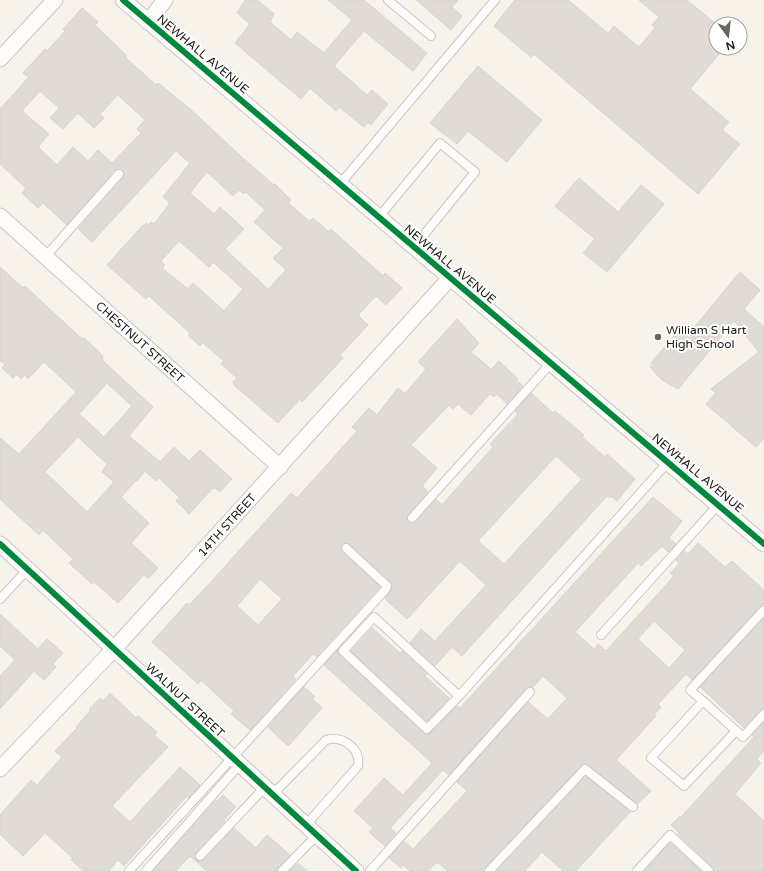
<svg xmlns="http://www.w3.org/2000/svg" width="764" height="871" font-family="'Varela Round',sans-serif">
  <rect width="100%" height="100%" fill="#f7f3eb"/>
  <!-- building -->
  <g fill="#e0dbd6" stroke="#d8d3ce" fill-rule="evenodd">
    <path d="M245 0H257L274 14 270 22 291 40 297 32 324 53 352 20 328 0H364L427 53 413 71 364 31 334 66 367 95 372 90 388 104 371 125 368 122 364 127 339 107 336 111 310 88 301 99 235 43 250 24 237 13Z"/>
    <path d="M416 0H458L452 7 462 16 451 30Z"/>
    <path d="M515 0H568L608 33 614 26 639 47 655 28 652 25 659 17 639 0H687L716 24V48H724L690 89 729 122 722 130 740 144 698 194 534 54 531 57 494 26Z"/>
    <path d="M82 8 98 22 95 25 127 56 125 57 156 85 158 83 190 109 244 159 274 185 275 184 291 200 288 203 308 220 310 221 313 218 329 232 331 229 383 276 385 273 402 288 386 305 376 296 358 315 368 325 340 355 343 358 302 402 300 399 278 423 235 386 233 382 237 378 221 364 224 361 203 343 200 346 188 335 190 333 149 296 146 299 107 265 143 225 144 226 146 223 148 225 151 222 154 224 170 203 163 197 190 163 176 151 92 242 78 229 123 178 124 173 122 170H115L67 225 43 203 38 208 22 193 26 188 0 164V109L29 77 23 73 45 49 47 51 65 31 63 29ZM40 91 59 108 50 118 63 129 78 113 94 128 104 118 100 114 118 95 145 120 137 129 141 133 112 163 98 150 88 161 73 147 57 165 38 147 49 134 22 111ZM207 172 233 196 239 190 244 194 246 192 265 210 254 222 283 248 273 258 286 270 268 289 225 249 244 229 220 207 214 214 190 193ZM179 241 209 267 213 262 243 289 224 311 193 283 188 289 162 268 165 265 161 261Z"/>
    <path d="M478 66 542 120 507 162 468 131 457 144 430 123Z"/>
    <path d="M579 178 618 212 641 185 664 204 607 272 583 253 595 239 555 206Z"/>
    <path d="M0 267 23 288 25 286 82 339 84 338 101 354 103 358 102 360 153 407 129 436 160 462 174 447 189 461 200 450 232 479 220 492 215 488 212 489 189 514 176 501 179 497 159 478 156 481 145 471 137 481 136 480 121 497 149 523 131 543 158 568 148 579 144 575 118 603 94 582 92 584 69 563 73 559 43 530 39 535 0 499V438L19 454 76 392 44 362 28 379 25 375 21 379 16 374 13 378 2 368 5 364 0 361ZM107 383 132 406 104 437 79 414ZM78 437 107 464 102 472 114 482 87 512 45 472Z"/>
    <path d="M740 272 760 290 744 309 764 327V438L756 447 706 404 716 393 711 389 759 352 734 321 678 389 662 380 650 367 653 364 651 363 684 324 692 330Z"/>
    <path d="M457 319 479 343 471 352 491 369 499 361 518 379 516 380 523 386 507 404 497 394 494 397 490 394 471 415 458 404 453 409 449 405 411 445 437 468 422 486 428 492 408 515 407 519 409 522H416L436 499 442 505 493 447 490 444 518 414 515 411 531 393 553 413 555 411 584 435 582 437 605 457 607 454 635 479 617 501 611 496 610 498 607 496 462 656 452 647 435 666 410 643 421 629 435 641 486 585 460 561 407 619 385 599 391 591 392 585 391 582 350 544H342L341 547 342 552 380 587 316 657 313 654 293 676 296 679 250 730 231 714 234 711 201 680 198 684 152 642 187 603 189 605 209 584 291 493 297 498 357 431 352 427 369 408 377 415 398 388 405 394 426 369 418 362ZM556 456 582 479 504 564 478 541ZM260 579 282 599 258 625 237 606Z"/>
    <path d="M653 497 682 521 669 538 676 544 668 552 662 546 641 566 638 563 575 632 594 649 598 644 606 651 674 576 670 573 679 564 676 560 684 551 688 554 698 543 725 567 732 561 764 590V605L760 606 692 680 686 674 658 704 661 707 654 715 656 716 616 760 651 791 637 804 588 765 584 764 485 867 484 871H448L437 862 428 871H410L403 865 401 868 389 858 404 841 413 849 467 791 457 782 528 702 548 719 567 698 543 676 533 687 526 688 449 775 443 770 390 828 396 833 385 846 369 832 373 828 354 811 384 778 403 795 432 763 324 665 338 650 339 655 423 733 429 734 457 706 460 708ZM654 621 685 650 669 668 638 639Z"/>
    <path d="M0 614 38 649 47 639 63 653 53 664 56 667 44 680 34 671 0 709V676L15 660 0 646Z"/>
    <path d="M764 618V709L760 710 744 728 700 687Z"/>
    <path d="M372 628 400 653 402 651 427 674 425 676 449 698 427 721 351 651Z"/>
    <path d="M304 687 315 697 312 699 322 708 288 746 268 727Z"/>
    <path d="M110 693 136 718 138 716 157 732 154 735 168 747 112 806 130 822 180 767 200 785 189 798 187 796 124 866 118 860 109 871H84L71 860 73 858 45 833 23 856 0 834V815L31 780 37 785 62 757 55 751 77 728 76 727 90 711 89 710 100 698 103 701Z"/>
    <path d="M764 722V751L757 759 761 763 735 794 764 821V871H714L713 867 678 834 679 833 671 825 680 816 681 817 754 737 752 735Z"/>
    <path d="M586 776 630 812 576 871H563L542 852 525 871H497Z"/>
    <path d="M223 795 236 807 224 820 225 821 196 852V860L199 861 204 860 234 828 256 848 267 835 290 855 277 871H207L190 856 176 871H153L216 800 217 801Z"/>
    <path d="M670 843 701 871H645Z"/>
    <path d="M298 863 307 871H290Z"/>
  </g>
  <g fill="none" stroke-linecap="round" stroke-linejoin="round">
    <defs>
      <g id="service">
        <path d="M388 0 431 36"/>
        <path d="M340 184 495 0"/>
        <path d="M379 217 440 143 475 172 414 247"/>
        <path d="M45 257 119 174"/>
        <path d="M412 518 551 363"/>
        <path d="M0 599 28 569"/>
        <path d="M601 635 718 505"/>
        <path d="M459 696 374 617 343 651 427 729 459 696 668 462"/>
        <path d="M703 701 743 737 764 714"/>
        <path d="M736 731 684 786 651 758 703 701 690 690 764 610"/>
        <path d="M273 794 326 740C342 735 361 748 358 766L306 825"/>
        <path d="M200 856 265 787"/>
        <path d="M129 871 386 589 387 586 346 548"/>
        <path d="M146 871 240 764"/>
        <path d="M282 871 317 835"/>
        <path d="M370 871 530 692"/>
        <path d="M489 871 585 769 633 807"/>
        <path d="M637 871 670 835 709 871"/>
      </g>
      <g id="minor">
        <path d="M123 0 764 544"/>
        <path d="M148 22 165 0"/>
        <path d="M0 59 55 0"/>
        <path d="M0 216 280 467"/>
        <path d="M0 544 356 871"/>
        <path d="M0 769 114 649 450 278"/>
      </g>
    </defs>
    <!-- service casing -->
    <use href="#service" stroke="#c9c6c0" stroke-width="10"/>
    <!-- minor casing -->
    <use href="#minor" stroke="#c9c6c0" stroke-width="17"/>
    <!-- service -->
    <use href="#service" stroke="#fefdfc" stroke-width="8"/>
    <!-- minor -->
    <use href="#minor" stroke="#fefdfc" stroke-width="15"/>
    <defs>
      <g id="cycleway">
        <path d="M123 0 764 544"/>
        <path d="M0 544 356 871"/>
      </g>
    </defs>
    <!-- cycleway casing -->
    <use href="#cycleway" stroke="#fff" stroke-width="8"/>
    <!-- cycleway -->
    <use href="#cycleway" stroke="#00873e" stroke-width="6"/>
  </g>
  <!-- markers -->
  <circle fill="#67655e" stroke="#fff" stroke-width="1.5" cx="658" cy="337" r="4"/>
  <g text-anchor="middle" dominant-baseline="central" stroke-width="4" stroke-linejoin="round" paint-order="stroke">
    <!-- street labels -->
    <g font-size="12" fill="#1a1812" stroke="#fff">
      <text transform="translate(203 54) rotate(40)">NEWHALL AVENUE</text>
      <text transform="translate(450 264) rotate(40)">NEWHALL AVENUE</text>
      <text transform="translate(140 342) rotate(42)">CHESTNUT STREET</text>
      <text transform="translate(698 473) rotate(40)">NEWHALL AVENUE</text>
      <text transform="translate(227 525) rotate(-48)">14TH STREET</text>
      <text transform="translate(185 700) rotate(43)">WALNUT STREET</text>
    </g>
    <!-- poi labels -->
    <g font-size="12" fill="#1a1812" stroke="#fff" text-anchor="start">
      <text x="666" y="330">William S Hart<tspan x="666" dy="14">High School</tspan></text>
    </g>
  </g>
  <!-- north arrow -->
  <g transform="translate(728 36) rotate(165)"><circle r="19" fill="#ffffff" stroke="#a3a3a0"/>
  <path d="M0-3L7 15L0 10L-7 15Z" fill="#67655e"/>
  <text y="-6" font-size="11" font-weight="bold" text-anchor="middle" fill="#1a1812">N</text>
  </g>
</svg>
